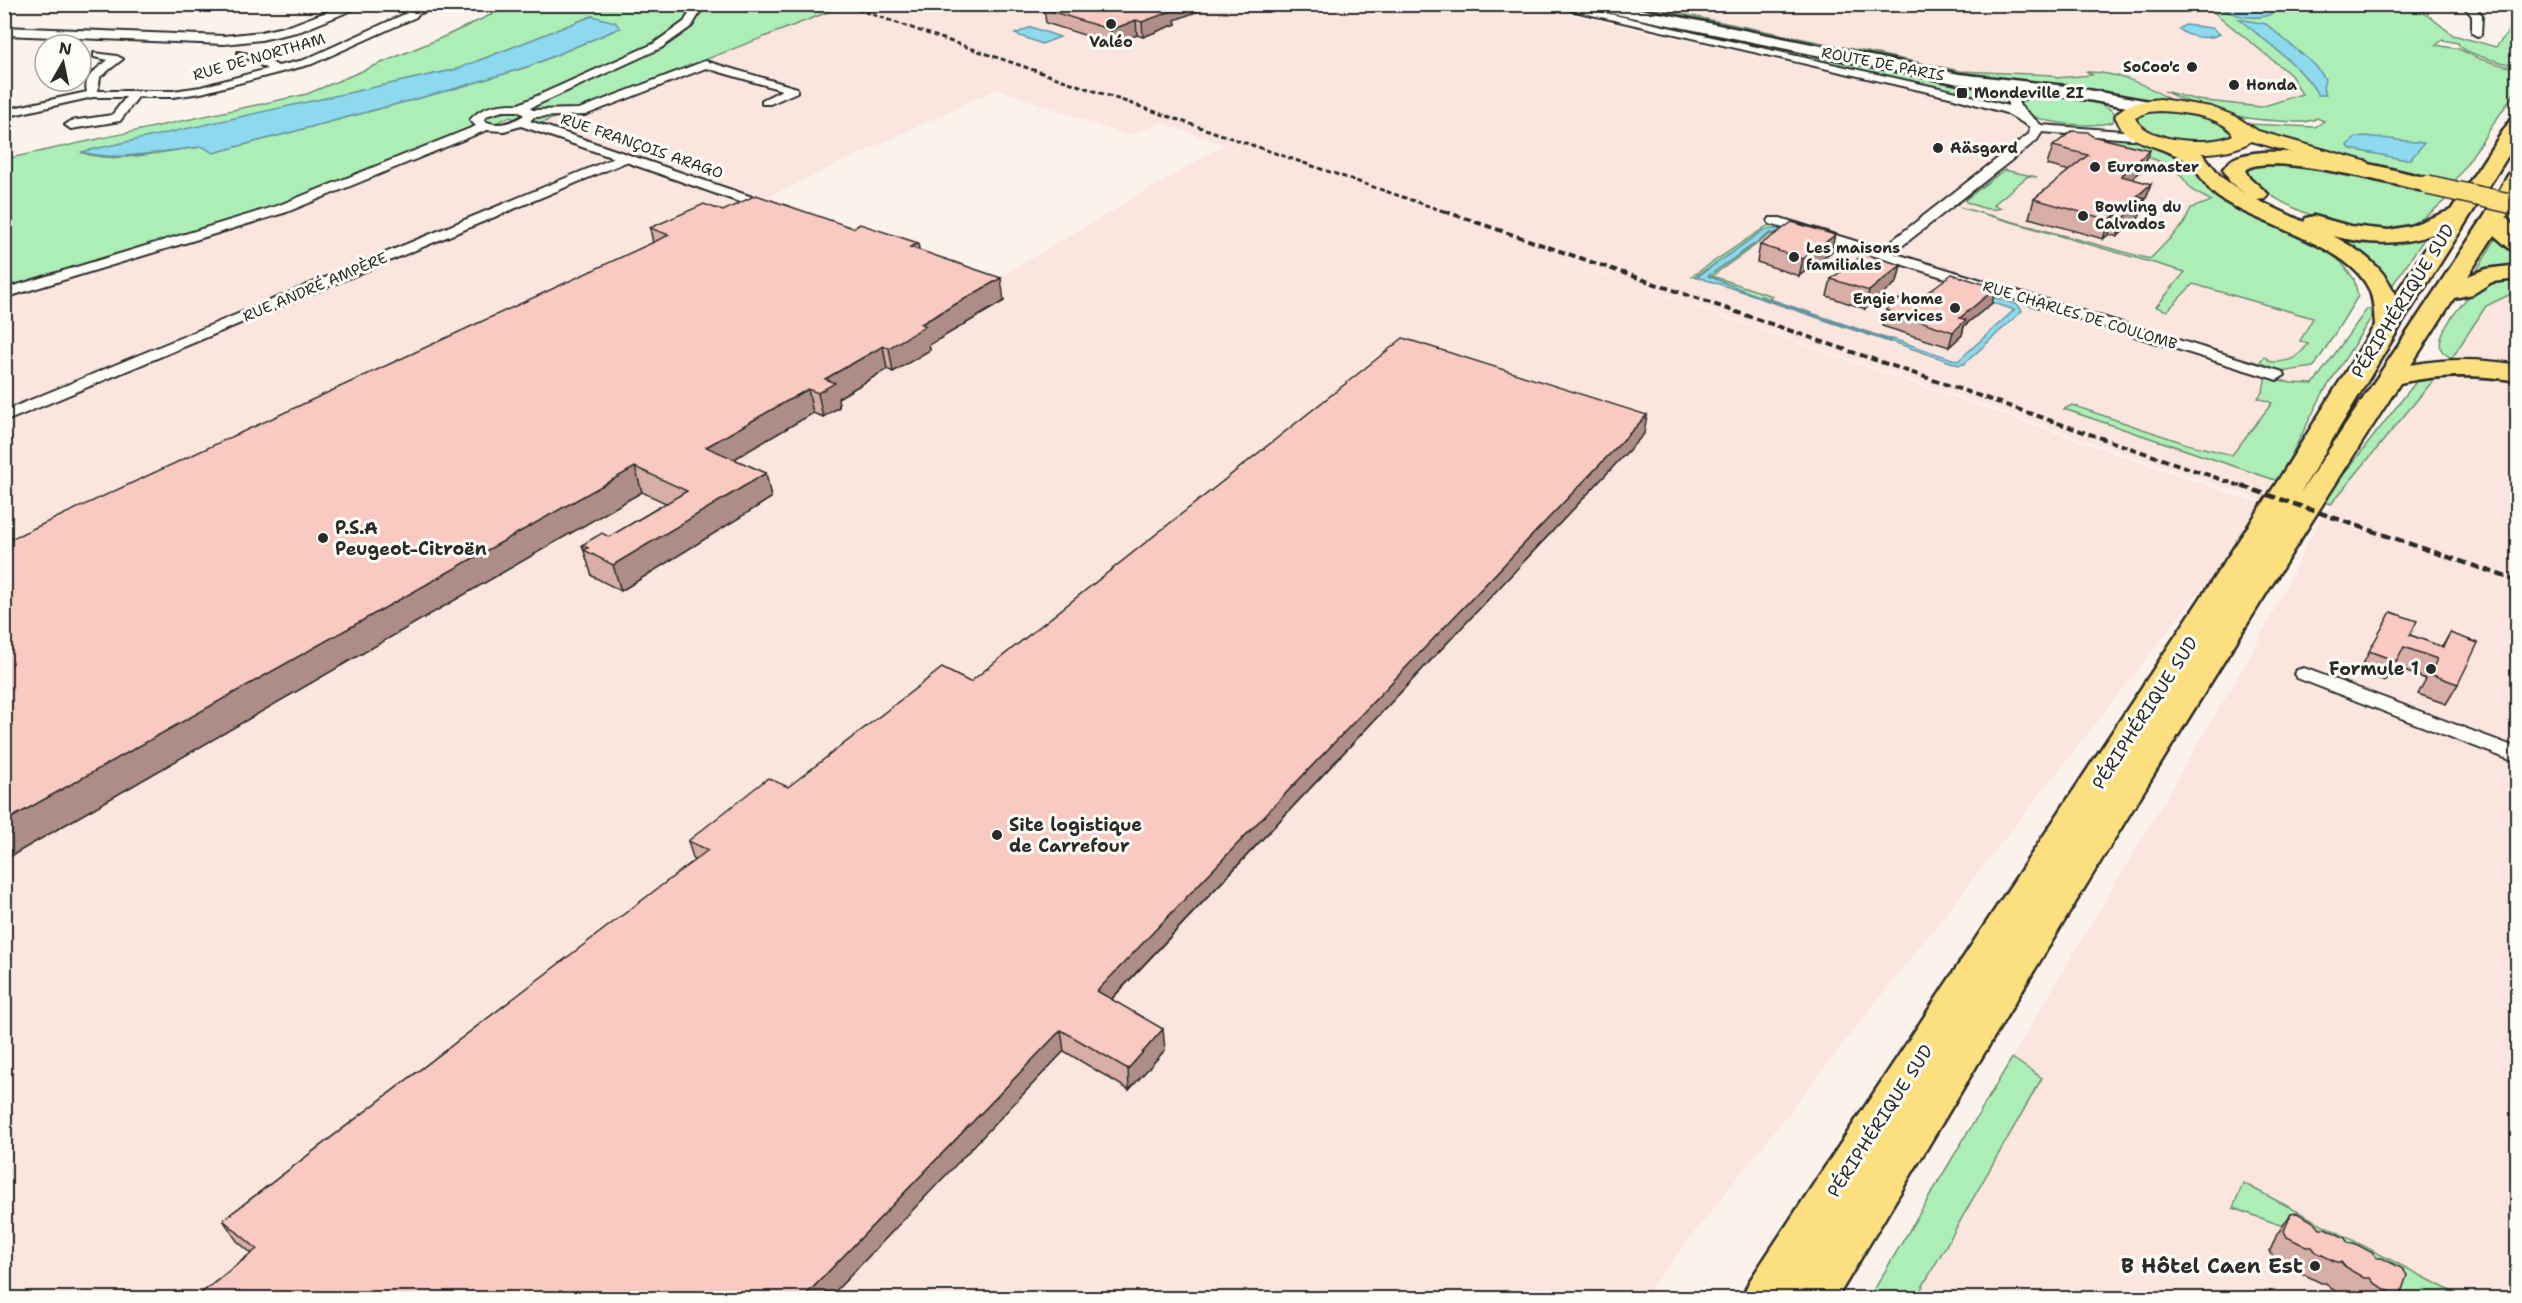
<svg xmlns="http://www.w3.org/2000/svg" width="2522" height="1303" font-family="'Shantell Sans',sans-serif">
  <rect width="100%" height="100%" fill="#fcf2ec"/>
  <filter id="ink" filterUnits="userSpaceOnUse"><feTurbulence type="fractalNoise" baseFrequency=".0167" numOctaves="2"/><feDisplacementMap in="SourceGraphic" scale="12" xChannelSelector="R" yChannelSelector="G"/><feConvolveMatrix kernelMatrix="1 2 1 2 8 2 1 2 1" color-interpolation-filters="sRGB"/></filter>
  <g filter="url(#ink)">
    <!-- built -->
    <g fill="#fbe6df" fill-rule="evenodd">
      <path d="M823 4 1527 5 1944 97 2155 153 2327 257 2311 361 2315 385 2271 479 2272 504 1500 239 2267 506 1643 1298H5L4 294 282 209 510 117 836 10ZM997 89 1128 136 1162 123 1224 145 996 279 768 197Z"/>
      <path d="M1643 5H2205L2292 75 2302 95 2261 107 2198 104 1973 76Z"/>
      <path d="M2517 291V1298H1869L2253 651 2317 524 2331 504 2452 358 2486 306Z"/>
    </g>
    <!-- green -->
    <g fill="#adeeb6" stroke="#6c8c70" stroke-width="1.5" fill-rule="evenodd">
      <path d="M823 4 836 9 534 126 510 117 282 209 5 292V159L307 94 441 38 512 5ZM592 16 620 28 530 66 457 88 213 153 204 147C165 149 122 165 83 153L457 69Z"/>
      <path d="M1622 5H1638L1960 71 2052 75 2056 78 2092 75 2087 72C2117 72 2149 85 2173 102L2147 101 1942 71 1699 23Z"/>
      <path d="M2205 5H2415L2453 35 2496 47 2513 26 2517 13V66C2504 63 2461 54 2458 43L2443 40 2436 45 2459 49 2480 59 2517 69V89L2455 181C2386 171 2314 155 2249 127L2247 124 2315 127 2324 121 2317 118C2306 124 2293 122 2281 121 2240 120 2201 110 2164 91L2197 100 2261 107 2302 94 2291 75Z"/>
      <path d="M1583 10 1633 15 1893 71 2029 93C2017 93 2009 92 2003 103L2012 109 1960 92Z"/>
      <path d="M2039 95C2064 97 2095 96 2115 113L2113 122C2091 128 2038 125 2021 108V102L2025 99Z"/>
      <path d="M2161 109C2182 111 2223 113 2233 134 2224 147 2179 144 2163 139 2154 137 2145 131 2137 127L2134 115Z"/>
      <path d="M2058 134 2123 135 2183 153 2229 198 2325 249 2342 263 2354 279 2358 296 2316 364 2313 367 2280 372 2268 369 2269 366 2259 363 2264 356 2271 362C2290 362 2297 359 2308 344L2300 341 2313 318 2193 284 2167 311 2156 307 2185 272 1959 207 2150 259 2184 224 2191 208 2212 201 2193 191 2178 172 2163 163 2139 153Z"/>
      <path d="M2282 160 2451 194C2438 208 2421 222 2402 228 2358 239 2268 206 2242 170L2247 165Z"/>
      <path d="M2004 170 2037 177 2028 176 1993 205 2001 208C1990 212 1977 206 1966 202L1965 200Z"/>
      <path d="M2219 174 2238 189 2314 227 2424 239 2389 290 2383 283 2227 190Z"/>
      <path d="M1770 224 1833 244 1832 246 1837 247 1831 252 1771 234 1712 276 1772 296 1766 300 1708 276 1770 233H1778L1775 229 1697 275V277L1692 276Z"/>
      <path d="M2496 238 2517 249V268L2476 272Z"/>
      <path d="M2517 276V291L2486 306 2452 358C2448 356 2443 354 2441 349 2435 332 2471 290 2486 282 2494 277 2508 277 2517 276Z"/>
      <path d="M2367 309 2371 310V318L2323 393 2278 481 2064 409 2072 405 2187 444 2232 455 2272 403 2258 398 2263 391 2266 376 2291 383 2313 384Z"/>
      <path d="M2441 371 2331 504 2323 501 2419 378Z"/>
      <path d="M2012 1058 2042 1078 1916 1298H1869Z"/>
      <path d="M2243 1183 2439 1285 2464 1298H2402L2398 1288 2283 1226 2233 1208Z"/>
    </g>
    <!-- water -->
    <g fill="#8dd9ed" stroke="#66939f" stroke-width="1.5">
      <path d="M2217 5H2265L2271 10V14C2254 21 2230 16 2217 5Z"/>
      <path d="M592 16 615 22 620 28 530 66 457 88 213 153 204 147C163 149 123 163 81 152L457 69Z"/>
      <path d="M2239 19 2266 24 2316 66 2325 79 2323 88 2326 95H2318C2303 67 2264 40 2239 19Z"/>
      <path d="M2185 25 2212 28 2220 34C2208 40 2189 38 2179 29Z"/>
      <path d="M1031 27 1060 37 1042 44 1015 34Z"/>
      <path d="M2365 136 2424 143 2411 159H2401L2351 149 2347 145 2357 137Z"/>
      <path d="M1775 229 1783 230 1778 233H1770L1708 276 1763 298 1697 277 1764 230Z"/>
      <path d="M1961 287 2012 303 2018 305 2022 311 1964 364 1959 365 1890 341 1889 339H1893L1958 361 2014 310 1957 290Z"/>
    </g>
    <g fill="none" stroke-linecap="round" stroke-linejoin="round">
      <!-- stream -->
      <path stroke="#66939f" stroke-width="4" d="M1760 297 1890 341"/>
      <defs>
        <g id="minor">
          <path d="M383 4C394 4 402 7 413 8 419 9 437 4 447 4L418 14 416 17 312 64 201 93 173 97H138L120 121 71 129 65 125 71 121 112 115 126 97H93L4 117V110L87 92C83 77 97 69 108 60L94 57V53L117 56 123 59 100 77 98 91H173L201 87 267 69 252 60 238 56V52L260 56 278 66 304 60 407 13Z"/>
          <path d="M695 4H705L692 26 661 48 530 108 533 110 579 109 705 61 797 88V92L770 104H762V100L782 90 706 68 585 115 534 117 530 121 758 199 760 202 758 205H748L626 162 4 422V411L614 158 521 126 504 131 487 130 287 212 4 298V289L277 206 476 126 470 120C482 105 501 104 519 104L653 44 684 22ZM503 111H518L524 115C512 123 496 128 483 120L489 115Z"/>
          <path d="M1544 4H1565L1957 92 2008 106V98C2021 90 2057 85 2069 95L2067 97H2030L2018 101 2020 106 2041 125 2149 133V139L2145 140 2042 132 2037 140 1893 253 2283 372 2285 375 2277 380 2271 378 1770 224 1768 221 1770 218H1780L1881 249 2029 134 2030 127 2006 113 1954 98Z"/>
          <path d="M2462 4H2473L2482 15 2481 35 2477 36 2472 33V16Z"/>
          <path d="M2304 668 2518 748V763L2297 678 2294 674 2297 670Z"/>
        </g>
        <path id="tertiary" d="M347 4H367L301 31 261 40 224 44 4 35V27L224 36 261 32 292 25Z"/>
        <path id="secondary" d="M1584 4H1616L1959 74 2066 86 2149 101 2155 102 2158 106 2155 110 2149 111 2066 96 1959 84 1591 9Z"/>
        <path id="primary" d="M2160 99 2211 107 2235 116 2258 131 2368 162 2371 166 2368 170 2361 172 2251 141C2222 161 2151 155 2125 132 2120 128 2118 122 2115 116 2125 102 2145 101 2160 99ZM2160 111C2179 112 2225 116 2233 135 2211 146 2147 143 2135 118L2148 112Z"/>
        <path id="trunk" d="M2518 117V140L2401 325 2299 495 2484 217 2507 177 2510 172 2518 171V197L2506 217 2518 232V251L2510 249 2494 235 2468 276 2486 269 2518 265V279L2492 282 2473 294 2454 298 2411 365C2448 358 2481 359 2518 365V381C2477 374 2440 374 2400 383 2206 684 2021 991 1837 1298H1742L1749 1282 2274 487 2375 325C2374 313 2374 300 2369 289 2348 244 2257 225 2218 197 2205 188 2200 172 2188 162 2179 155 2162 150 2151 145L2148 141 2151 137 2158 135 2203 154 2221 177 2245 194 2230 182 2223 169C2227 164 2231 159 2237 157 2283 140 2387 168 2436 180L2439 185 2436 190 2428 192C2396 185 2268 151 2245 170L2248 176 2268 194 2265 199 2257 200 2304 222 2306 218 2314 216 2350 226 2389 230 2410 226 2451 210 2511 119ZM2436 233 2395 295C2385 267 2358 249 2333 236 2368 245 2402 246 2436 233Z"/>
      </defs>
      <!-- minor casing -->
      <use href="#minor" stroke="#2b2b2b" stroke-width="4"/>
      <!-- tertiary casing -->
      <use href="#tertiary" stroke="#2b2b2b" stroke-width="4"/>
      <!-- secondary casing -->
      <use href="#secondary" stroke="#2b2b2b" stroke-width="5"/>
      <!-- primary casing -->
      <use href="#primary" stroke="#2b2b2b" stroke-width="4"/>
      <!-- trunk casing -->
      <use href="#trunk" stroke="#2b2b2b" stroke-width="5"/>
      <!-- minor -->
      <use href="#minor" fill="#fdfcf7" fill-rule="evenodd"/>
      <!-- tertiary -->
      <use href="#tertiary" fill="#fdfcf7" fill-rule="evenodd"/>
      <!-- secondary -->
      <use href="#secondary" fill="#fdfcf7" fill-rule="evenodd"/>
      <!-- primary -->
      <use href="#primary" fill="#fce080" fill-rule="evenodd"/>
      <!-- trunk -->
      <use href="#trunk" fill="#fce080" fill-rule="evenodd"/>
      <!-- rail-far2 -->
      <path stroke="#2b2b2b" stroke-width="3" stroke-dasharray="5 3" stroke-linecap="butt" d="M842 4 1449 213"/>
      <!-- rail-far1 -->
      <path stroke="#2b2b2b" stroke-width="4" stroke-dasharray="7 4" stroke-linecap="butt" d="M1444 211 2246 488"/>
      <!-- rail -->
      <path stroke="#2b2b2b" stroke-width="4.5" stroke-dasharray="9 4.5" stroke-linecap="butt" d="M2242 486 2518 581"/>
      <defs>
        <path id="primary-bridge" d="M2428 185 2518 205"/>
      </defs>
      <!-- primary-bridge casing -->
      <use href="#primary-bridge" stroke="#2b2b2b" stroke-width="22" stroke-linecap="butt"/>
      <!-- primary-bridge -->
      <use href="#primary-bridge" stroke="#fce080" stroke-width="19"/>
    </g>
    <!-- wall -->
    <g fill="#d6aea6" stroke="#2b2b2b" stroke-width="1.5">
      <path d="M1044 9 1175 20 1176 24 1143 37 1137 35 1112 44 1046 23Z"/>
      <path d="M2092 136 2143 169 2132 179 2151 184 2139 217 2117 237 2109 234 2103 239 2029 218 2034 199 2070 171 2047 165 2053 146Z"/>
      <path d="M723 211 853 228 918 243 919 250 1004 301 929 345 930 350 893 372 887 369 838 398 839 407 823 417 813 413 734 459 766 473 771 498 621 591 592 576 582 545 609 537 666 503 642 492 4 860 653 243 650 228Z"/>
      <path d="M1760 245 1831 252 1799 276 1757 262Z"/>
      <path d="M1901 265 1897 282 1865 309 1827 296 1831 279Z"/>
      <path d="M1913 303H1992L1964 326 1962 335 1949 347 1882 326 1886 310Z"/>
      <path d="M1644 434 1112 999 1165 1050 1129 1090 1064 1051 828 1299H194L251 1253 237 1241 223 1220 694 861 688 841 788 787 970 682Z"/>
      <path d="M2391 612 2410 635 2442 647 2450 633 2458 684 2446 704 2418 694 2426 679 2393 667 2385 681 2359 671Z"/>
      <path d="M2291 1214 2348 1243 2401 1293 2396 1299 2349 1298 2330 1288 2326 1283H2321L2301 1273 2298 1267 2292 1268 2273 1257 2270 1251 2277 1234Z"/>
    </g>
    <!-- shaded-wall -->
    <g fill="#ae8d87" stroke="#2b2b2b" stroke-width="1.5">
      <path d="M1180 4H1217L1175 20 1176 24 1143 37 1142 22 1169 8Z"/>
      <path d="M1136 20 1137 35 1112 44 1111 30Z"/>
      <path d="M2150 150 2143 169 2115 195 2121 176Z"/>
      <path d="M2151 184 2139 217 2117 237 2124 218 2137 196Z"/>
      <path d="M2115 215 2109 234 2103 239 2109 220Z"/>
      <path d="M1835 235 1831 252 1799 276 1803 259Z"/>
      <path d="M918 243 921 265 910 247Z"/>
      <path d="M1901 265 1897 282 1865 309 1869 291Z"/>
      <path d="M1001 278 1004 301 929 345 930 350 893 372 889 348 921 324Z"/>
      <path d="M1996 288 1992 303 1964 326 1962 335 1949 347 1953 332 1960 318Z"/>
      <path d="M883 346 887 369 838 398 839 407 823 417 818 393 825 379Z"/>
      <path d="M808 389 813 413 712 472 706 447Z"/>
      <path d="M1647 415 1644 434 1099 1012 1097 991Z"/>
      <path d="M635 467 642 492 4 860V822Z"/>
      <path d="M766 473 771 498 621 591 613 565Z"/>
      <path d="M1163 1029 1165 1050 1129 1090 1128 1069Z"/>
      <path d="M1061 1030 1064 1051 828 1299H802Z"/>
    </g>
    <!-- building -->
    <g fill="#f9cac1" stroke="#2b2b2b" stroke-width="1.5">
      <path d="M1058 4H1180L1169 8 1175 10 1142 22 1136 20 1111 30 1044 9Z"/>
      <path d="M2072 131 2088 132 2092 136 2150 150 2121 176 2151 184 2137 196 2146 198 2124 218 2115 215 2109 220 2034 199 2088 155 2053 146Z"/>
      <path d="M756 195 853 228 860 224 918 243 910 247 1001 278 921 324 926 326 889 348 883 346 825 379 835 383 818 393 808 389 706 447 766 473 613 565 584 550 588 548 582 545 602 533 609 537 687 491 635 467 4 822V542L669 235 650 228 704 204 723 211Z"/>
      <path d="M1792 222 1835 235 1803 259 1760 245Z"/>
      <path d="M1864 254 1901 265 1869 291 1831 279Z"/>
      <path d="M1952 274 1996 288 1960 318 1966 320 1953 332 1886 310 1899 299 1913 303Z"/>
      <path d="M1403 338 1647 415 1097 991 1163 1029 1128 1069 1061 1030 802 1299H194L257 1249 223 1220 708 850 688 841 768 778 788 787 942 668 970 682Z"/>
      <path d="M2391 612 2417 621 2410 635 2443 647 2450 633 2478 643 2458 684 2430 674 2437 659 2404 647 2396 661 2369 651Z"/>
      <path d="M2297 1213 2316 1223 2320 1228H2325L2345 1238 2348 1243H2354L2373 1253 2377 1258H2382L2403 1269 2407 1275 2401 1293 2394 1294 2374 1283 2370 1278H2364L2345 1267 2341 1262H2336L2316 1252 2312 1247H2307L2287 1237 2284 1231 2291 1214Z"/>
    </g>
  </g>
  <!-- markers -->
  <g fill="#2b2b2b" stroke="#fdfcf7" stroke-width="2">
    <circle cx="1111" cy="24" r="6"/>
    <circle cx="2192" cy="67" r="6"/>
    <circle cx="2234" cy="85" r="6"/>
    <rect x="1956" y="87" width="12" height="12" rx="3"/>
    <circle cx="1938" cy="148" r="6"/>
    <circle cx="2095" cy="167" r="6"/>
    <circle cx="2083" cy="216" r="6"/>
    <circle cx="1794" cy="257" r="6"/>
    <circle cx="1955" cy="308" r="6"/>
    <circle cx="323" cy="538" r="6"/>
    <circle cx="2431" cy="669" r="6"/>
    <circle cx="997" cy="835" r="6"/>
    <circle cx="2315" cy="1266" r="6"/>
  </g>
  <g text-anchor="middle" dominant-baseline="central" stroke-width="6" stroke-linejoin="round" paint-order="stroke">
    <!-- far-poi labels -->
    <g font-size="15" font-weight="bold" fill="#2b2b2b" stroke="#fdfcf7" text-anchor="start">
      <text x="1111" y="42" text-anchor="middle">Valéo</text>
      <text x="2180" y="67" text-anchor="end">SoCoo'c</text>
      <text x="2246" y="85">Honda</text>
      <text x="1974" y="93">Mondeville ZI</text>
      <text x="1950" y="148">Aäsgard</text>
      <text x="2107" y="167">Euromaster</text>
      <text x="2095" y="207">Bowling du<tspan x="2095" dy="17">Calvados</tspan></text>
      <text x="1806" y="248">Les maisons<tspan x="1806" dy="17">familiales</tspan></text>
      <text x="1943" y="299" text-anchor="end">Engie home<tspan x="1943" dy="17">services</tspan></text>
    </g>
    <!-- far-street labels -->
    <g font-size="15" fill="#2b2b2b" stroke="#fdfcf7">
      <text transform="translate(259 57) rotate(-16)">RUE DE NORTHAM</text>
      <text transform="translate(1883 64) rotate(11)">ROUTE DE PARIS</text>
      <text transform="translate(642 146) rotate(19)">RUE FRANÇOIS ARAGO</text>
      <text transform="translate(315 287) rotate(-23)">RUE ANDRÉ AMPÈRE</text>
      <text transform="translate(2080 315) rotate(17)">RUE CHARLES DE COULOMB</text>
    </g>
    <!-- street labels -->
    <g font-size="18" fill="#2b2b2b" stroke="#fdfcf7">
      <text transform="translate(2403 301) rotate(-58)">PÉRIPHÉRIQUE SUD</text>
      <text transform="translate(2145 713) rotate(-57)">PÉRIPHÉRIQUE SUD</text>
      <text transform="translate(1880 1121) rotate(-57)">PÉRIPHÉRIQUE SUD</text>
    </g>
    <!-- poi labels -->
    <g font-size="18" font-weight="bold" fill="#2b2b2b" stroke="#fdfcf7" text-anchor="start">
      <text x="335" y="528">P.S.A<tspan x="335" dy="21">Peugeot-Citroën</tspan></text>
      <text x="2419" y="669" text-anchor="end">Formule 1</text>
      <text x="1009" y="825">Site logistique<tspan x="1009" dy="21">de Carrefour</tspan></text>
    </g>
    <!-- near-poi labels -->
    <g font-size="21" font-weight="bold" fill="#2b2b2b" stroke="#fdfcf7" text-anchor="end">
      <text x="2303" y="1266">B Hôtel Caen Est</text>
    </g>
  </g>
  <!-- margin -->
  <rect width="2522" height="1303" fill="none" stroke="#fdfcf7" stroke-width="24"/>
  <rect x="12" y="12" width="2498" height="1279" fill="none" stroke="#2b2b2b" stroke-width="2" filter="url(#ink)"/>
  <!-- north arrow -->
  <g transform="translate(63 63) rotate(9)"><circle r="28" fill="#fdfcf7" stroke="#a9a8a5" stroke-width="1.5"/>
  <path d="M0-4.5L10 22L0 15L-10 22Z" fill="#2b2b2b"/>
  <text y="-9" font-size="16" font-weight="bold" text-anchor="middle" fill="#2b2b2b">N</text>
  </g>
</svg>
